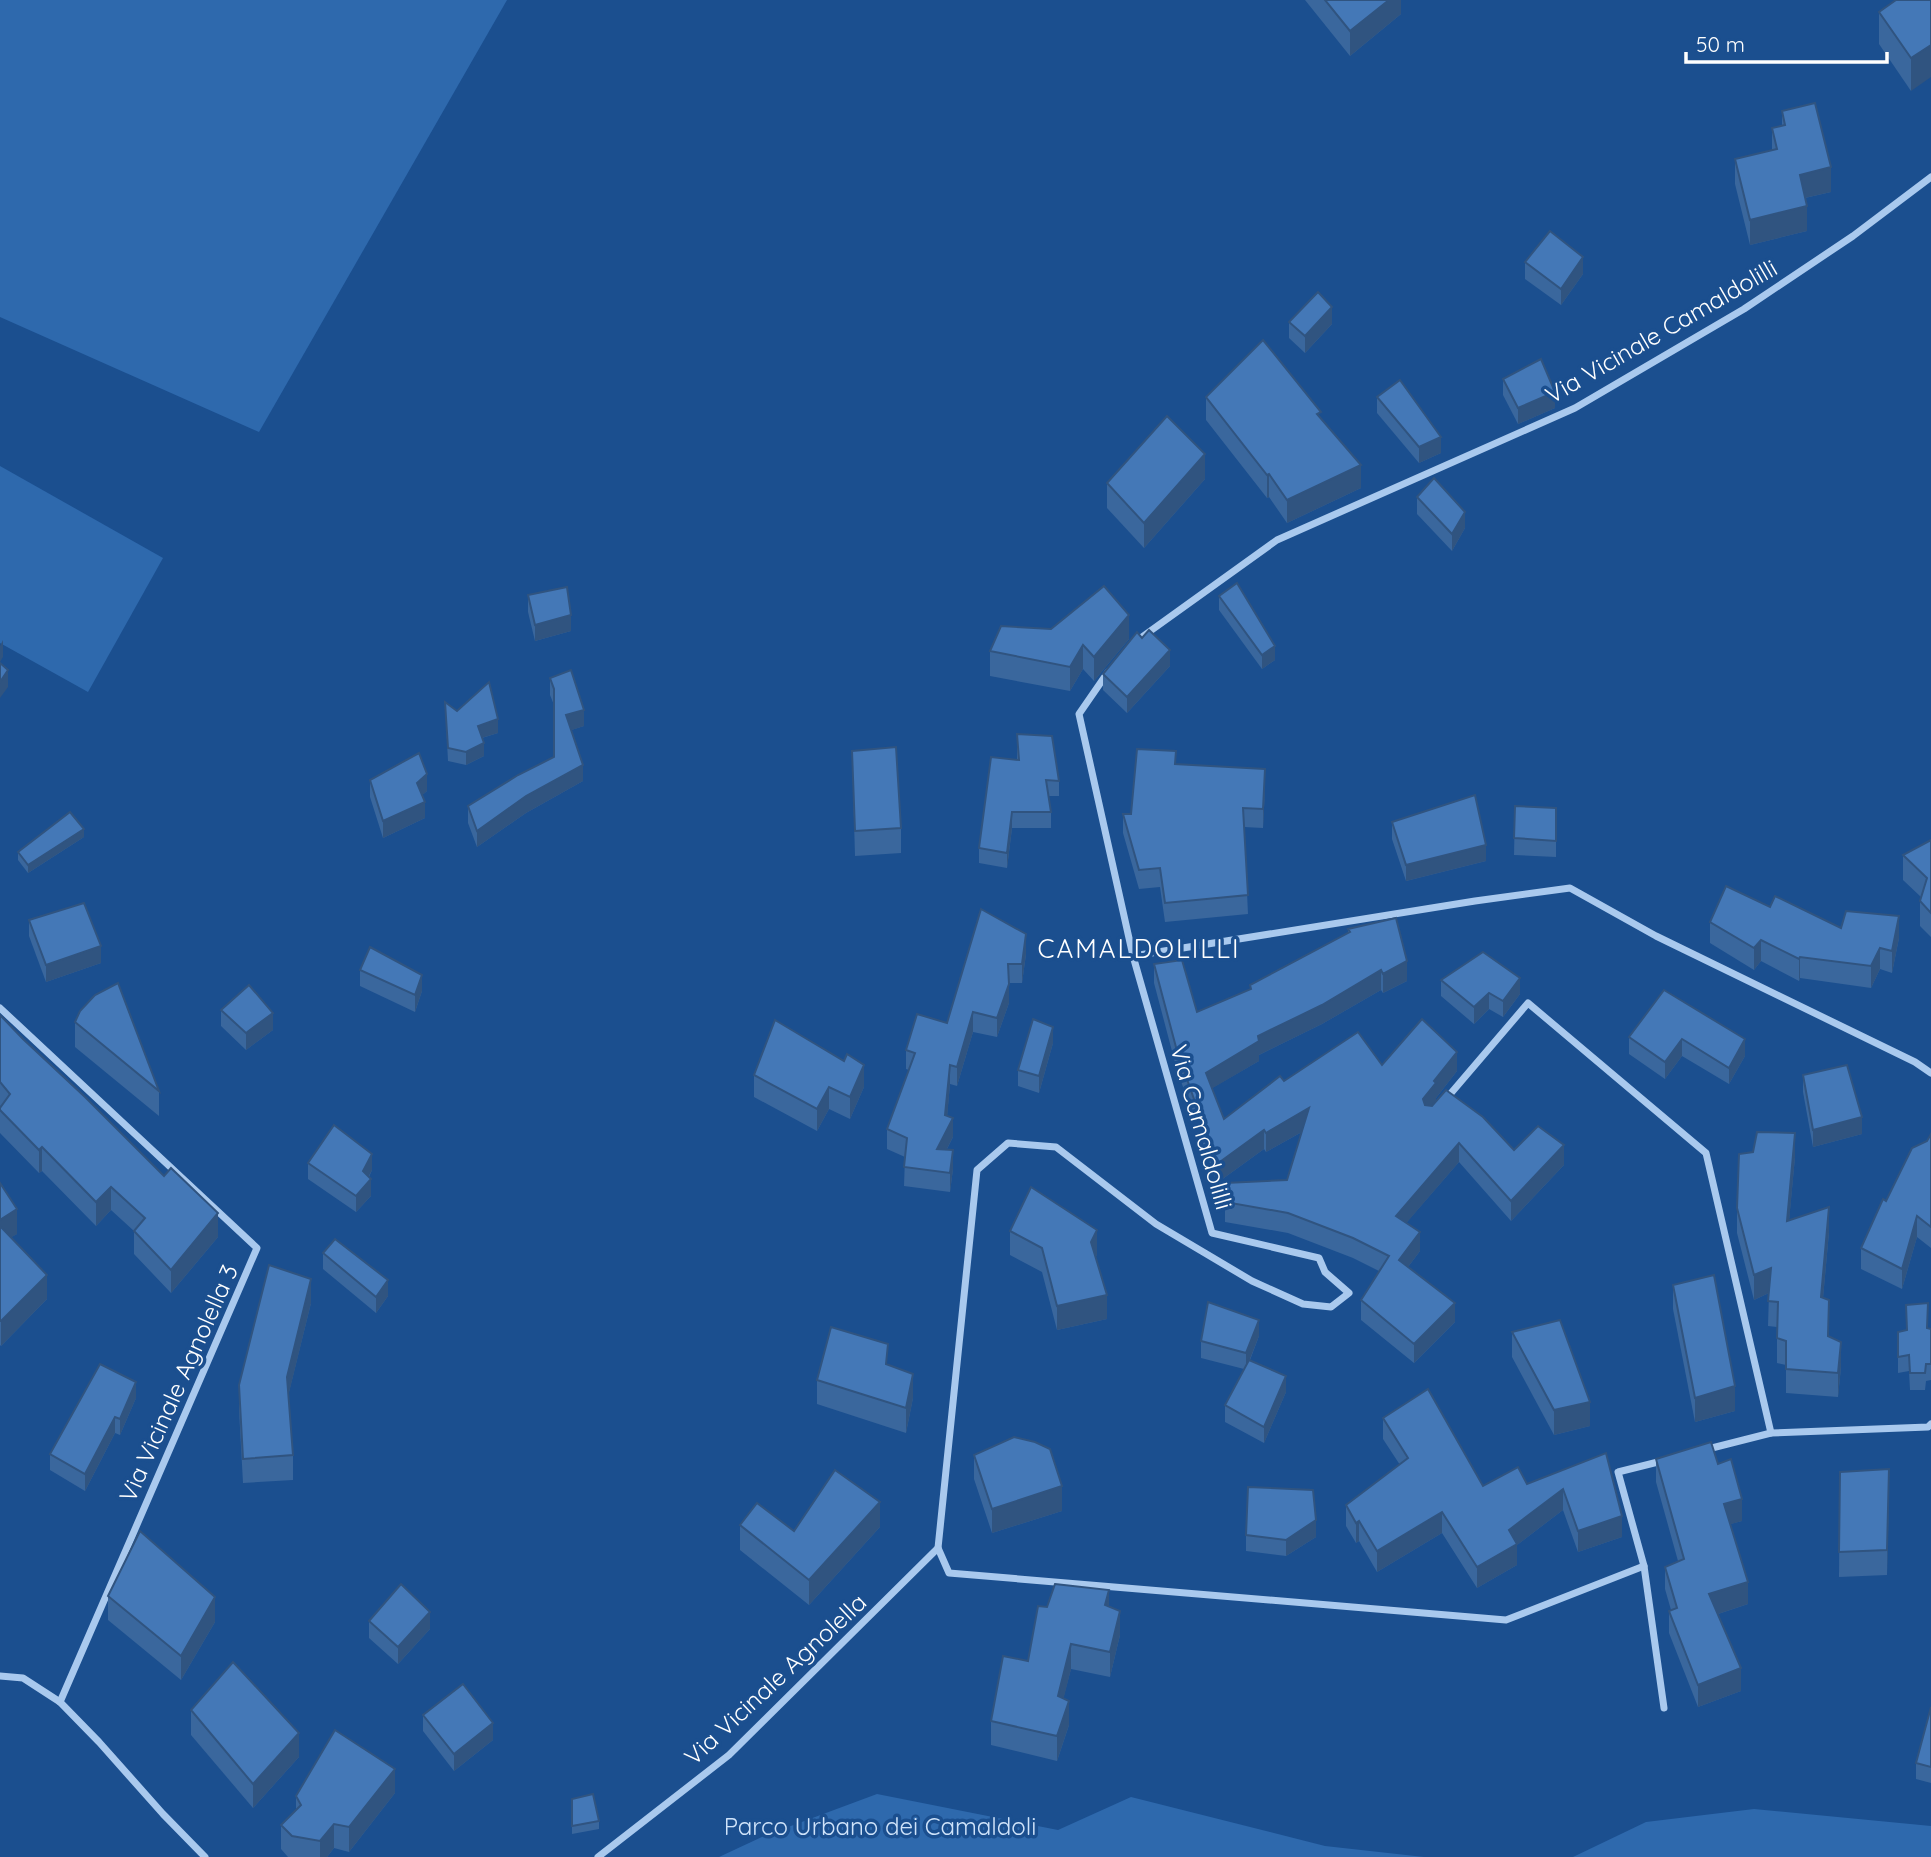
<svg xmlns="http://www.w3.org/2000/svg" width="1931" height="1857" font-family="Quicksand,sans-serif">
  <rect width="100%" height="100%" fill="#1b4f8f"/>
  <!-- green -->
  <g fill="#2e69ad">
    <path d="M0 0H507L259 432 0 317Z"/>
    <path d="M0 466 163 558 88 692 0 643Z"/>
    <path d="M877 1794 1058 1830 1131 1797 1325 1846 1424 1857H719L764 1836Z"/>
    <path d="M1754 1809 1931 1826V1857H1573L1646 1822Z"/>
  </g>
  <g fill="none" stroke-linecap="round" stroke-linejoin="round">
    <!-- minor -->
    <g stroke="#a9c9ee" stroke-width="7">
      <path d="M1135 642 1277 540 1575 408 1744 309 1853 236 1931 177"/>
      <path d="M1108 672 1079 714 1133 956 1212 1233 1319 1258 1325 1272 1349 1293 1331 1307 1303 1304 1252 1281 1156 1224 1056 1147 1008 1143 977 1170 938 1548 949 1573 1506 1620 1644 1566"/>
      <path d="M1133 956 1475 901 1570 888 1656 936 1915 1062 1931 1073"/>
      <path d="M0 1008 257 1248 60 1702"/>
      <path d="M1446 1099 1528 1003 1706 1153 1771 1433"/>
      <path d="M1704 1450 1771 1433 1928 1427 1931 1424"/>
      <path d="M0 1676 23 1678 60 1702 99 1742 163 1814 205 1857"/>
      <path d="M1664 1708 1644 1566 1618 1472 1666 1460"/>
      <path d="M598 1857 729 1755 938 1548"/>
    </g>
  </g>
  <!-- wall -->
  <g fill="#3a679d">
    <path d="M1305 0H1401V14L1350 56Z"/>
    <path d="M1931 0 1911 91 1879 44V12Z"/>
    <path d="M1782 111 1831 192 1805 198 1807 231 1750 245 1735 184V159L1772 150V128L1782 126Z"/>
    <path d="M1525 262 1583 274 1561 305 1525 279Z"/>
    <path d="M1289 322 1332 324 1305 353 1289 338Z"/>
    <path d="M1503 379 1555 408 1518 424 1503 395Z"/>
    <path d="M1206 397 1361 488 1287 523 1269 497 1267 498 1206 420Z"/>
    <path d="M1377 397 1441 453 1419 463 1377 413Z"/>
    <path d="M1205 479 1144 548 1107 508V483Z"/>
    <path d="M1417 497 1465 528 1452 551 1417 514Z"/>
    <path d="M528 595 571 631 535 641 528 612Z"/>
    <path d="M1219 596 1275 660 1262 669 1219 610Z"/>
    <path d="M1142 638 1170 666 1127 713 1103 690V674Z"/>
    <path d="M1129 639 1094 681 1083 669 1070 691 990 676V651Z"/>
    <path d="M550 678 584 726 571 730 583 781 526 813 477 847 468 823V806L554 757V705L550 695Z"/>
    <path d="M445 702 457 711 498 733 482 738 484 756 466 765 448 761Z"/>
    <path d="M1017 734 1059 781V796H1048L1051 812V828H1012L1007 868 979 863V848L1017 759Z"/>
    <path d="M852 751 901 828V853L855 856Z"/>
    <path d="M1176 764 1265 789 1263 828 1244 827 1248 914 1165 922 1160 887 1139 889 1123 833V814H1131Z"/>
    <path d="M370 780 427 791 422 795 425 818 383 838 370 797Z"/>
    <path d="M1515 806 1556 808V857L1514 855Z"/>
    <path d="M1392 822 1486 861 1406 881 1392 839Z"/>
    <path d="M84 837 28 873 18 860V852Z"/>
    <path d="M1931 840V937L1920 926V901L1921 897 1903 880V855Z"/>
    <path d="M1770 907 1841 928 1899 938 1892 973 1880 969 1871 988 1800 978 1799 981 1761 961 1754 970 1710 943V922Z"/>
    <path d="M981 909 1026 954 1022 983H1009V1003L997 1037 973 1032 957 1086 950 1084 947 1116 953 1137 947 1149 953 1169 950 1192 904 1186 905 1157 887 1149V1129L909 1070 906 1069V1050L947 1023Z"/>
    <path d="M29 920 101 963 46 982 29 936Z"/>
    <path d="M1348 929 1407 981 1383 993 1381 990 1322 1024 1259 1055V1061L1212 1088 1224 1119 1284 1081 1382 1065 1457 1071 1436 1098V1101L1514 1150 1564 1165 1511 1221 1459 1162 1406 1223 1420 1251 1408 1267 1455 1322 1414 1363 1361 1320V1300L1379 1271 1353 1258 1288 1233 1225 1222V1183L1287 1180 1302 1132 1266 1152 1264 1149 1217 1183 1177 1070 1154 983V964L1197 1012 1250 989V985L1348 933Z"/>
    <path d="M360 970 422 991 415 1012 360 986Z"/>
    <path d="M1441 980 1520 994 1503 1017 1489 1009 1474 1024 1441 996Z"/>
    <path d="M1664 990 1745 1056 1729 1084 1682 1056 1665 1079 1629 1054V1037Z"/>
    <path d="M221 1010 273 1030 246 1050 221 1026Z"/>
    <path d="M0 1015 218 1237 171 1293 134 1254V1231L111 1210 96 1226 42 1171 39 1173 0 1133V1108L1 1107 0 1105Z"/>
    <path d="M75 1022 159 1091V1116L75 1047Z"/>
    <path d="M1053 1043 1039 1093 1018 1086V1070Z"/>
    <path d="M754 1075 864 1087 850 1119 829 1109 817 1131 754 1097Z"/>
    <path d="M1803 1075 1862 1134 1813 1147 1803 1092Z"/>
    <path d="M1931 1134V1248L1917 1237 1902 1289 1861 1269V1248L1886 1201Z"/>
    <path d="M1795 1157 1789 1220 1829 1232 1823 1298 1829 1336 1841 1367 1838 1397 1786 1393V1365L1777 1363V1327L1768 1326 1769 1293 1754 1300 1737 1233V1208Z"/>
    <path d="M308 1163 372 1170 369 1177 371 1196 356 1212 308 1179Z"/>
    <path d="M0 1183 17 1234 11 1237 47 1299 1 1346 0 1345Z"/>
    <path d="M1010 1231 1097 1255 1095 1257 1107 1319 1057 1330 1042 1272 1010 1255Z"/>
    <path d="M323 1253 388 1296 376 1313 323 1269Z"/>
    <path d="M1673 1285 1735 1411 1695 1422 1673 1309Z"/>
    <path d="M311 1303 288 1396 293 1455V1480L243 1483 239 1410V1385Z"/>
    <path d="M1906 1305 1927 1329H1931V1380L1926 1381 1925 1390H1910L1909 1371 1898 1373V1332L1906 1330Z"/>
    <path d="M1512 1332 1590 1426 1554 1435 1512 1357Z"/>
    <path d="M1259 1336 1250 1360 1286 1392 1264 1443 1225 1422V1405L1244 1369 1201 1358V1341Z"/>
    <path d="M817 1380 913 1398 906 1433 817 1404Z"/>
    <path d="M136 1398 120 1435 115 1433 85 1491 50 1470V1454Z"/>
    <path d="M1383 1418 1483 1486 1527 1484 1606 1453 1622 1537 1578 1552 1563 1510 1517 1545V1565L1477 1588 1442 1533 1377 1572 1359 1541 1356 1543 1346 1526V1505L1400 1465 1383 1439Z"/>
    <path d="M974 1455 1062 1511 992 1533 974 1479Z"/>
    <path d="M1656 1459 1718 1464 1742 1521 1730 1524 1748 1604 1718 1614 1741 1691 1698 1707 1669 1633V1611L1671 1610 1665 1589V1567L1678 1561 1656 1482Z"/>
    <path d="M1840 1472 1889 1493 1887 1575 1839 1577Z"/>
    <path d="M740 1525 794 1531 880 1527 809 1605 740 1550Z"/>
    <path d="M1246 1535 1316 1537 1286 1556 1246 1551Z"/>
    <path d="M108 1596 215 1622 181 1680 108 1620Z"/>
    <path d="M1109 1606 1120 1635 1110 1677 1071 1669 1063 1699 1069 1725 1057 1761 991 1745V1721L1028 1661 1047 1607Z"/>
    <path d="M369 1621 430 1629 398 1664 369 1638Z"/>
    <path d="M1931 1707V1783L1916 1779V1763Z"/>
    <path d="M191 1710 299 1757 253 1808 191 1735Z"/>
    <path d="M423 1715 493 1740 454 1771 423 1731Z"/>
    <path d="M395 1793 349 1852 334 1848 327 1857H288L281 1849V1825L296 1810V1796Z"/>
    <path d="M572 1799 599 1821V1829L572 1834Z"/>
  </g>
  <!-- shaded-wall -->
  <g fill="#305480">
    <path d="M1389 0H1401V14L1350 56V31Z"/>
    <path d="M1931 45V77L1911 91V58Z"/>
    <path d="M1831 167V192L1800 199V175Z"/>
    <path d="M1807 206V231L1750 245V220Z"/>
    <path d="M1583 257V274L1561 305V289Z"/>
    <path d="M1332 307V324L1305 353V336Z"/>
    <path d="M1555 392V408L1518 424V408Z"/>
    <path d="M1441 437V453L1419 463V447Z"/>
    <path d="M1205 454V479L1144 548V523Z"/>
    <path d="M1361 465V488L1287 523V500Z"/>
    <path d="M1269 474V497L1267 498V475Z"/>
    <path d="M1465 512V528L1452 551V534Z"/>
    <path d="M571 615V631L535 641V625Z"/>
    <path d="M1129 615V639L1094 681V657Z"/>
    <path d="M3 640V657L0 662V646Z"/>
    <path d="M1083 645V669L1070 691V667Z"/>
    <path d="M1275 646V660L1262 669V655Z"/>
    <path d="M1170 650V666L1127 713V697Z"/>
    <path d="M8 670V687L0 698V682Z"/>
    <path d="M584 710V726L566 732V715Z"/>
    <path d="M498 719V733L478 739V726Z"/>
    <path d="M484 743V756L466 765V752Z"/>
    <path d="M583 765V781L526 813 477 847V831L526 796Z"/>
    <path d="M1265 769V789L1263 828V809Z"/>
    <path d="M427 774V791L417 800V783Z"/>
    <path d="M425 802V818L383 838V821Z"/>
    <path d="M1012 812V828L1007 868V853Z"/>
    <path d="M84 829V837L28 873V865Z"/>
    <path d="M1486 845V861L1406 881V865Z"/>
    <path d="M1899 916V938L1892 973V951Z"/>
    <path d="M1026 934V954L1022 983V964Z"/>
    <path d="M1761 940V961L1754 970V948Z"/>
    <path d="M101 946V963L46 982V965Z"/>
    <path d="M1880 948V969L1871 988V966Z"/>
    <path d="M1800 957V978L1799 981V959Z"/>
    <path d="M1407 961V981L1383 993V974Z"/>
    <path d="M1381 970V990L1322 1024 1259 1055V1061L1206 1092V1073L1258 1036Z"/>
    <path d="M422 975V991L415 1012V995Z"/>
    <path d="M1520 978V994L1503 1017V1001Z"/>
    <path d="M1009 984V1003L997 1037V1018Z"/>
    <path d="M1489 993V1009L1474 1024V1007Z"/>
    <path d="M973 1012V1032L957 1086V1067Z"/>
    <path d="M273 1013V1030L246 1050V1033Z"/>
    <path d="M1053 1027V1043L1039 1093V1076Z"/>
    <path d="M1682 1039V1056L1665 1079V1062Z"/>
    <path d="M1745 1039V1056L1729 1084V1068Z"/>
    <path d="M1457 1052V1071L1436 1098V1102L1423 1118V1099L1434 1081Z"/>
    <path d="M864 1065V1087L850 1119V1097Z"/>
    <path d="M950 1065V1084L946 1132 953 1118V1137L937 1168V1149L945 1115Z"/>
    <path d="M829 1087V1109L817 1131V1109Z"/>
    <path d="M1309 1108V1128L1266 1152V1133Z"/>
    <path d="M1862 1117V1134L1813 1147V1130Z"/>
    <path d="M1264 1130V1149L1217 1183V1164Z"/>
    <path d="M1795 1133V1157L1787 1245V1221Z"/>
    <path d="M1459 1143V1162L1396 1235V1216Z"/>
    <path d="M1564 1145V1165L1511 1221V1201Z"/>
    <path d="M42 1147V1171L39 1173V1150Z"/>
    <path d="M953 1150V1169L950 1192V1173Z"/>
    <path d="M372 1154V1170L363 1187V1171Z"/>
    <path d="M371 1179V1196L356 1212V1196Z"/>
    <path d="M111 1187V1210L96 1226V1202Z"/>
    <path d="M1829 1207V1232L1821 1321V1297Z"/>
    <path d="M17 1209V1234L0 1244V1220Z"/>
    <path d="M218 1213V1237L171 1293V1270Z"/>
    <path d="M1917 1216V1237L1902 1289V1269Z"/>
    <path d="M1097 1230V1255L1091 1266V1242Z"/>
    <path d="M1420 1232V1251L1399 1279V1260Z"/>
    <path d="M1771 1268V1292L1754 1300V1275Z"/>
    <path d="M47 1275V1299L1 1346V1321Z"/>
    <path d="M311 1279V1303L287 1401V1377Z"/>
    <path d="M388 1280V1296L376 1313V1297Z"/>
    <path d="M1107 1295V1319L1057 1330V1306Z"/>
    <path d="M1455 1303V1322L1414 1363V1344Z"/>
    <path d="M1259 1320V1336L1246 1369V1353Z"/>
    <path d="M1841 1342V1367L1838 1397V1373Z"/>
    <path d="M913 1374V1398L906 1433V1408Z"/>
    <path d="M1286 1376V1392L1264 1443V1427Z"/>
    <path d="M136 1382V1398L120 1435V1419Z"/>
    <path d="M1735 1386V1411L1695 1422V1398Z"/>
    <path d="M1590 1402V1426L1554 1435V1410Z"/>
    <path d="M115 1417V1433L85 1491V1474Z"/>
    <path d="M1889 1469V1493L1887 1575V1550Z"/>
    <path d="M1062 1486V1511L992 1533V1509Z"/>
    <path d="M1563 1489V1510L1517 1545V1565L1477 1588V1567L1509 1530Z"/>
    <path d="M1742 1499V1521L1724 1526V1504Z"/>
    <path d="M880 1502V1527L809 1605V1580Z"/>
    <path d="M1442 1512V1533L1377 1572V1551Z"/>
    <path d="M1622 1516V1537L1578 1552V1531Z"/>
    <path d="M1316 1520V1537L1286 1556V1540Z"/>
    <path d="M1359 1521V1541L1356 1543V1523Z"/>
    <path d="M1748 1582V1604L1709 1617V1594Z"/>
    <path d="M1109 1590V1615L1105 1605Z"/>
    <path d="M215 1597V1622L181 1680V1656Z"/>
    <path d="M1120 1611V1635L1110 1677V1652Z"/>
    <path d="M430 1612V1629L398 1664V1647Z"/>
    <path d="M1071 1644V1669L1058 1721V1696Z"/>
    <path d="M1741 1668V1691L1698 1707V1685Z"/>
    <path d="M1069 1701V1725L1057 1761V1736Z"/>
    <path d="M493 1723V1740L454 1771V1754Z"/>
    <path d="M299 1733V1757L253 1808V1784Z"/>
    <path d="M395 1769V1793L349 1852V1827Z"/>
    <path d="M334 1824V1848L327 1857H320V1841Z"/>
  </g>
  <!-- building -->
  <g fill="#4478b7" stroke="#305480" stroke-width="2">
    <path d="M1325 0H1389L1350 31Z"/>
    <path d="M1896 0H1931V45L1911 58 1879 12Z"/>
    <path d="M1815 103 1831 167 1800 175 1807 206 1750 220 1735 159 1777 149 1772 128 1785 125 1782 111Z"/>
    <path d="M1550 231 1583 257 1561 289 1525 262Z"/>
    <path d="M1318 292 1332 307 1305 336 1289 322Z"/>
    <path d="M1263 340 1321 412 1317 414 1361 465 1287 500 1269 474 1267 475 1206 397Z"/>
    <path d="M1541 359 1555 392 1518 408 1503 379Z"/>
    <path d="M1400 380 1441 437 1419 447 1377 397Z"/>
    <path d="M1167 416 1205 454 1144 523 1107 483Z"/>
    <path d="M1434 478 1465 512 1452 534 1417 497Z"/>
    <path d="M1237 583 1275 646 1262 655 1219 596Z"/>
    <path d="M1104 586 1129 615 1094 657 1083 645 1070 667 990 651 1001 626 1051 629Z"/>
    <path d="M567 587 571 615 535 625 528 595Z"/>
    <path d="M1149 630 1170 650 1127 697 1103 674 1137 632 1142 638Z"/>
    <path d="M0 663 8 670 0 682Z"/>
    <path d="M571 670 584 710 566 715 583 765 526 796 477 831 468 806 518 775 554 757V689L550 678Z"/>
    <path d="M489 682 498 719 478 726 484 743 466 752 448 748 445 702 457 711Z"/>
    <path d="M1017 734 1052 736 1059 781 1046 780 1051 812H1012L1007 853 979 848 991 757 1019 760Z"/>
    <path d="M896 747 901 828 855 831 852 751Z"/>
    <path d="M1137 749 1176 751 1175 764 1265 769 1263 809 1243 808 1248 895 1165 903 1160 868 1139 870 1123 814H1131Z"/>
    <path d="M419 753 427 774 417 783 425 802 383 821 370 780Z"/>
    <path d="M1475 795 1486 845 1406 865 1392 822Z"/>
    <path d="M1515 806 1556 808V841L1514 838Z"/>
    <path d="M70 812 84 829 28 865 18 852Z"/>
    <path d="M1931 840V913L1920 901 1927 878 1903 855Z"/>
    <path d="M1726 886 1770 907 1775 896 1841 928 1846 911 1899 916 1892 951 1880 948 1871 966 1800 957 1799 959 1761 940 1754 948 1710 922Z"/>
    <path d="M84 903 101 946 46 965 29 920Z"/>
    <path d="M981 909 1026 934 1022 964H1008L1009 984 997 1018 973 1012 957 1067 950 1065 945 1115 953 1118 937 1149 953 1150 950 1173 904 1167 907 1138 887 1129 915 1053 906 1050 917 1014 947 1023Z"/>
    <path d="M1396 918 1407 961 1383 974 1381 970 1322 1005 1258 1036 1259 1041 1206 1073 1224 1119 1280 1076 1284 1081 1358 1032 1382 1065 1422 1019 1457 1052 1434 1081 1436 1083 1423 1099 1425 1105 1432 1106 1446 1090 1483 1117 1514 1150 1538 1126 1564 1145 1511 1201 1459 1143 1396 1216 1420 1232 1399 1260 1455 1303 1414 1344 1361 1300 1389 1256 1353 1238 1288 1213 1225 1202V1183L1287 1180 1309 1108 1266 1133 1264 1130 1217 1164 1177 1051 1154 964 1182 960 1197 1012 1251 989 1250 985 1350 932 1348 929Z"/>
    <path d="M370 947 422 975 415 995 360 970Z"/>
    <path d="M1483 952 1520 978 1503 1001 1489 993 1474 1007 1441 980Z"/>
    <path d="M118 983 159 1091 75 1022 80 1011 95 995Z"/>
    <path d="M249 985 273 1013 246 1033 221 1010Z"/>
    <path d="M1664 990 1745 1039 1729 1068 1682 1039 1665 1062 1629 1037Z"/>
    <path d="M0 1015 23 1039 85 1097 164 1176 171 1168 218 1213 171 1270 134 1231 145 1218 111 1187 96 1202 42 1147 39 1150 0 1110V1108L10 1094 0 1082Z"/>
    <path d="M1033 1019 1053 1027 1039 1076 1018 1070Z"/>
    <path d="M775 1020 844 1061 847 1054 864 1065 850 1097 829 1087 817 1109 754 1075Z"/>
    <path d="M1847 1065 1862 1117 1813 1130 1803 1075Z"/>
    <path d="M334 1125 372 1154 363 1171 371 1179 356 1196 308 1163Z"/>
    <path d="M1757 1132 1795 1133 1787 1221 1829 1207 1821 1297 1829 1300 1828 1336 1841 1342 1838 1373 1786 1369V1341L1777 1338 1778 1302 1768 1301 1771 1268 1754 1275 1737 1208 1739 1154 1753 1152Z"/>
    <path d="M1931 1134V1227L1917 1216 1902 1269 1861 1248 1883 1199 1886 1201 1912 1148 1927 1141Z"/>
    <path d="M0 1183 17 1209 0 1220Z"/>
    <path d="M1031 1187 1097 1230 1091 1242 1107 1295 1057 1306 1042 1248 1010 1231Z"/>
    <path d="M0 1226 47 1275 1 1321H0Z"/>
    <path d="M335 1239 388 1280 376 1297 323 1253Z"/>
    <path d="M269 1265 311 1279 287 1377 293 1455 243 1459 239 1385Z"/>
    <path d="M1714 1275 1735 1386 1695 1398 1673 1285Z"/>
    <path d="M1208 1302 1259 1320 1246 1353 1201 1341Z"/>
    <path d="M1928 1303 1927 1328 1931 1329V1364H1926L1925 1373H1910L1909 1355 1898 1357V1332L1907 1330 1906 1305Z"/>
    <path d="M1560 1320 1590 1402 1554 1410 1512 1332Z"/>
    <path d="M831 1327 888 1344 886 1364 913 1374 906 1408 817 1380Z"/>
    <path d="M1249 1360 1286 1376 1264 1427 1225 1405Z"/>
    <path d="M100 1364 136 1382 120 1419 115 1417 85 1474 50 1454Z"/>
    <path d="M1428 1389 1483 1486 1518 1467 1527 1484 1606 1453 1622 1516 1578 1531 1563 1489 1509 1530 1517 1544 1477 1567 1442 1512 1377 1551 1359 1521 1356 1523 1346 1505 1408 1458 1383 1418Z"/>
    <path d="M1014 1437 1035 1442 1050 1449 1062 1486 992 1509 974 1455Z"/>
    <path d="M1711 1442 1718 1464 1731 1459 1742 1499 1724 1504 1748 1582 1709 1594 1741 1668 1698 1685 1669 1611 1677 1608 1665 1567 1684 1559 1656 1459Z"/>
    <path d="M1889 1469 1887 1550 1839 1552 1840 1472Z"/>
    <path d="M835 1470 880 1502 809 1580 740 1525 757 1503 794 1531Z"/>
    <path d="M1248 1487 1313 1490 1316 1520 1286 1540 1246 1535Z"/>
    <path d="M140 1531 215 1597 181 1656 108 1596Z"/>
    <path d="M401 1584 430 1612 398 1647 369 1621Z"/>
    <path d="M1055 1584 1109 1590 1105 1605 1120 1611 1110 1652 1071 1644 1058 1696 1069 1701 1057 1736 991 1721 1003 1656 1028 1661 1038 1606 1047 1607Z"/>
    <path d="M233 1662 299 1733 253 1784 191 1710Z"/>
    <path d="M463 1684 493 1723 454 1754 423 1715Z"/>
    <path d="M1931 1707V1767L1916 1763Z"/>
    <path d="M335 1730 395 1769 349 1827 334 1824 320 1841 292 1836 281 1825 301 1805 296 1796Z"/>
    <path d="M593 1794 599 1821 572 1826V1799Z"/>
  </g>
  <g text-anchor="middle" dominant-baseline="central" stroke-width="7" stroke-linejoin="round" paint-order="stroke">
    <!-- street labels -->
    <g font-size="24" fill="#fff" stroke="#1b4f8f">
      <text transform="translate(1661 331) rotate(-30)">Via Vicinale Camaldolilli</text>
      <text transform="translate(1202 1127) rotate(74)">Via Camaldolilli</text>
      <text transform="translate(178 1383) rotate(-66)">Via Vicinale Agnolella 3</text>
      <text transform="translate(775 1679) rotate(-43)">Via Vicinale Agnolella</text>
    </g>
    <!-- park labels -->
    <g font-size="24" fill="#cfe3fa" stroke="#1b4f8f">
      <text x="880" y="1826">Parco Urbano dei Camaldoli</text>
    </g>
    <!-- neighbourhood labels -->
    <g font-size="26" letter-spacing="2" fill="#fff" stroke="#1b4f8f">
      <text x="1139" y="948">CAMALDOLILLI</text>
    </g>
  </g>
  <!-- scale -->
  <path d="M1686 52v10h201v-10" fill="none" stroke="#ffffff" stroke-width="3.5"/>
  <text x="1696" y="52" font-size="21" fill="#ffffff" stroke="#1b4f8f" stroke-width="5" paint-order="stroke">50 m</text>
</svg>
